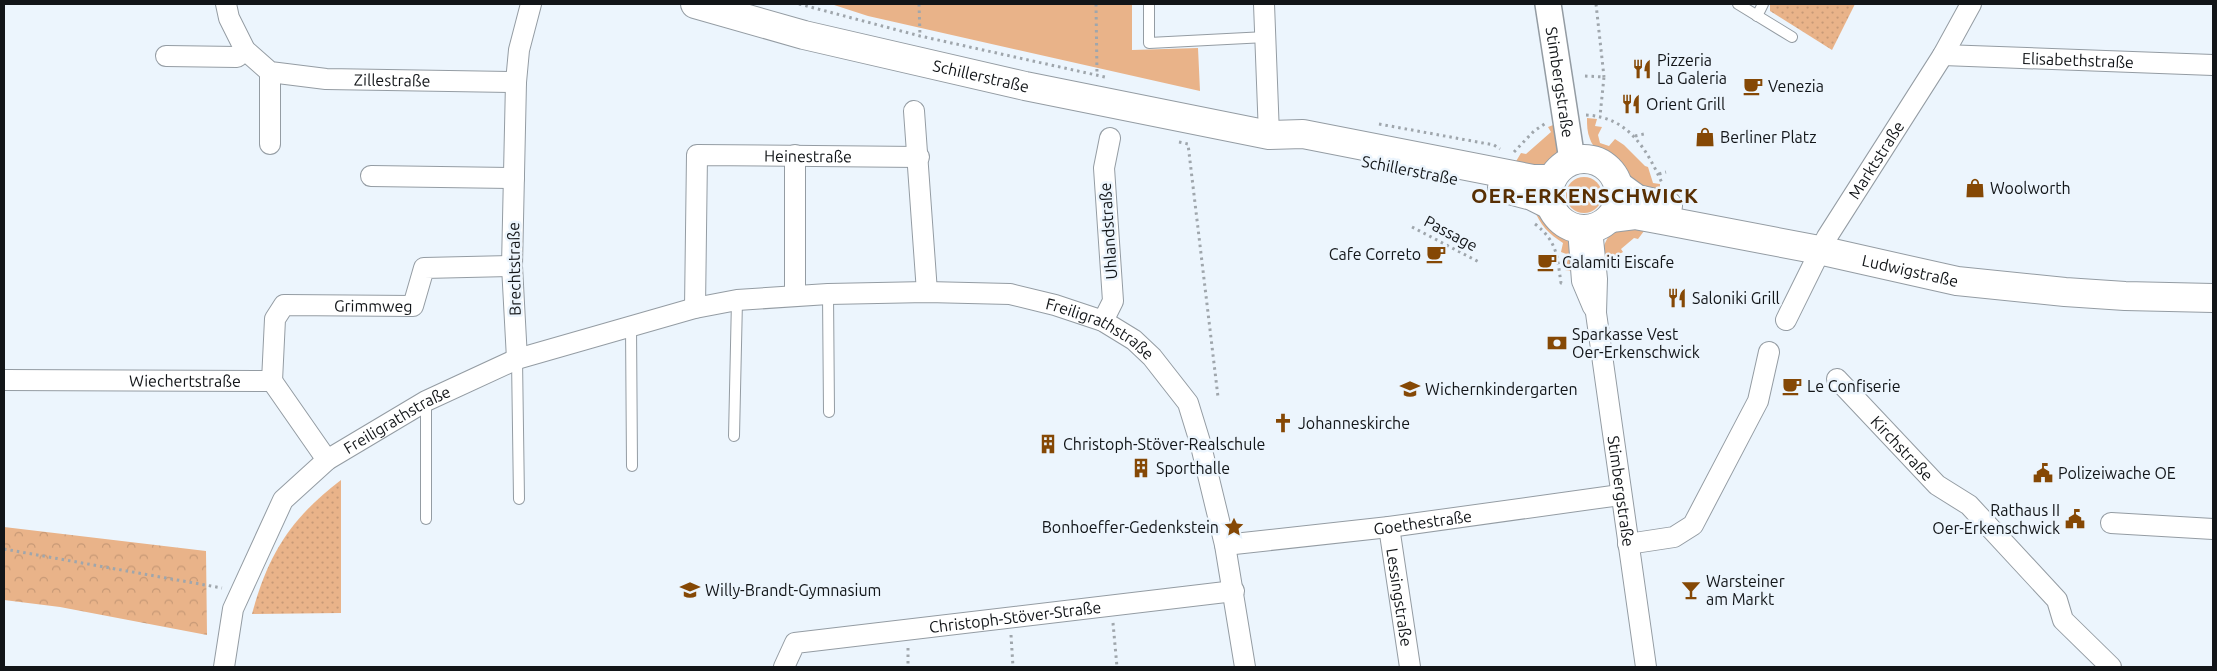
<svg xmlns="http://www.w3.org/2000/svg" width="2217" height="671" font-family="Ubuntu,sans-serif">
  <defs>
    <pattern id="forest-crowns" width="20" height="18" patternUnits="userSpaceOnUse" patternTransform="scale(1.25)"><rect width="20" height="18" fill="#e9b389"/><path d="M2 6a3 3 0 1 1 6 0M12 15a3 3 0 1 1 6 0" fill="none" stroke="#c79976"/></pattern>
    <pattern id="park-dots" width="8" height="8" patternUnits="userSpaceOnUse" patternTransform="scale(1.25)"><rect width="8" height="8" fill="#e9b389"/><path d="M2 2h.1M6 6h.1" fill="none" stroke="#c79976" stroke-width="1.8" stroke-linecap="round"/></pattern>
  </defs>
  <rect width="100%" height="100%" fill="#ecf5fd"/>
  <!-- grass -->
  <g fill="#e9b389">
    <path d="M831 4H1132V50L1198 48 1200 91 868 16Z"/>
    <path d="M1587 118 1597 119 1595 126 1602 127 1598 135 1600 143 1609 146 1615 139 1624 145 1645 166 1648 167 1653 183 1660 184V196L1626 180C1620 158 1596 157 1590 139 1587 132 1587 125 1587 118Z"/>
    <path d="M1561 122C1559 167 1557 168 1512 168L1521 153 1526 154 1551 132 1548 127Z"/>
    <circle cx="1584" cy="195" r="18"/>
    <path d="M1508 194 1536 201 1548 222 1570 241 1576 272 1565 270 1569 255 1561 252 1563 243C1549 234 1540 225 1534 209L1526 210 1525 202 1508 205Z"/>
    <path d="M1647 227 1638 239 1634 238 1621 249 1623 252 1610 259 1612 265 1601 269C1601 254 1603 241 1614 230Z"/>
  </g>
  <!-- forest -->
  <path fill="url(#forest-crowns)" d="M4 527 206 551 207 635 60 607 4 600Z"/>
  <!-- park -->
  <g fill="url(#park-dots)">
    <path d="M1770 4H1855L1832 50 1770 11Z"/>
    <path d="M341 480V613L252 614C268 554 291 518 341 480Z"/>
  </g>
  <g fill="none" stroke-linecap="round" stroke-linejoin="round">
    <defs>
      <g id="service">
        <path d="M1149 4V43L1266 37"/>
        <path d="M1738 4 1792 37"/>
        <path d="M1757 16 1763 4"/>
        <path d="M828 294 829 412"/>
        <path d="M631 326 632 466"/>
        <path d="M517 359 519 499"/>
        <path d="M426 401V519"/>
        <path d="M734 436 737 300"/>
      </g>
      <g id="minor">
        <path id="s1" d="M226 4 229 18 245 50 270 72 326 79 516 82"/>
        <path d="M1264 4 1269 135"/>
        <path id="s2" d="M1943 55 2213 65"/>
        <path d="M166 56 237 57 245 50"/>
        <path d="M914 111 927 292"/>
        <path d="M270 144V72"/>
        <path d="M371 176 514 178"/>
        <path d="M1578 229 1582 281 1593 307"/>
        <path id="s3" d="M1592 229 1597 279 1596 313 1646 667"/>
        <path d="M795 296V155"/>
        <path id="s4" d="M695 308 697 155 919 157"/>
        <path id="s5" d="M1786 320 1827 237 1943 55 1971 4"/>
        <path d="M1103 321 1113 301 1104 168 1110 138"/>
        <path d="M517 359 512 266 516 82 519 50 531 4"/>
        <path id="s6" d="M1837 379 1937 485 1969 505 2057 600 2063 620 2111 667"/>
        <path id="s7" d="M4 380 272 381 327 460"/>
        <path id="s8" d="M272 381 275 319 284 305 413 306 424 268 512 266"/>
        <path d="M2111 523 2213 529"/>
        <path id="s9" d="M1389 527 1410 667"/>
        <path d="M1628 544 1674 537 1693 525 1758 401 1769 352"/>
        <path id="s10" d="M1225 545 1389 527 1620 495"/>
        <path id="s11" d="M224 667 233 609 283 500 327 460 426 401 517 359 695 308 737 300 828 294 927 292 1010 294 1055 305 1103 321 1134 340 1152 357 1188 403 1200 442 1225 545 1245 667"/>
        <path id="s12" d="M784 667 795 643 1234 591"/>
      </g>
      <g id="tertiary">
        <path id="s13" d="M1548 4 1572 160"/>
      </g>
      <g id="secondary">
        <path id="s14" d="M695 4 804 35 1025 86 1269 135 1303 134 1533 179H1552"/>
        <circle cx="1584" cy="194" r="35"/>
        <path d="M1619 186 1637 199 1668 206"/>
        <path d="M1502 188 1532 196 1550 205"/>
        <path id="s15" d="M1611 218 1635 215 1662 220 1819 250 1957 281 2065 292 2125 296 2213 298"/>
      </g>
    </defs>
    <!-- service casing -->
    <use href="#service" stroke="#949ca3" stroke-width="12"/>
    <!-- minor casing -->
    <use href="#minor" stroke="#949ca3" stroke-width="22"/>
    <!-- tertiary casing -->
    <use href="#tertiary" stroke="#949ca3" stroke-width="28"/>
    <!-- secondary casing -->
    <use href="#secondary" stroke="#949ca3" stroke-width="30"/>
    <!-- path -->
    <g stroke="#9fa6ac" stroke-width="3" stroke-dasharray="2.5 4" stroke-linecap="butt">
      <path d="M799 4 920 36 1105 77"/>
      <path d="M919 4 920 36"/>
      <path d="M1096 4 1097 75"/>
      <path d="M1596 4 1604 77"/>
      <path d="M1585 76 1604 77 1600 116"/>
      <path d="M1586 115C1628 117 1646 148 1662 183"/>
      <path d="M1379 124 1494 145 1500 149"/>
      <path d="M1635 136 1644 134"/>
      <path d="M1179 142 1188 144 1218 397"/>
      <path d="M1514 152 1534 131 1546 123"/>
      <path d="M1659 174 1666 172"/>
      <path d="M1535 224C1558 242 1557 257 1561 283L1565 282"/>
      <path d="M1412 227 1479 262"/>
      <path d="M4 549 222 588"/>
      <path d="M1113 623 1117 667"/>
      <path d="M1011 635 1013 667"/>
      <path d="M908 648V667"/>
    </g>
    <!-- service -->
    <use href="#service" stroke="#fff" stroke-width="10"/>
    <!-- minor -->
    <use href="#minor" stroke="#fff" stroke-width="20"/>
    <!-- tertiary -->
    <use href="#tertiary" stroke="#fff" stroke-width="25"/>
    <!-- secondary -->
    <use href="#secondary" stroke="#fff" stroke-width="28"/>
  </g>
  <!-- icons -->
  <defs>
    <symbol id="restaurant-bare" viewBox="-9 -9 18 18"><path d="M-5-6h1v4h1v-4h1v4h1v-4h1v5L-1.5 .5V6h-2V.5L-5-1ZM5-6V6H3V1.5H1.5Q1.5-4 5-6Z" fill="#854805" stroke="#ecf5fd" stroke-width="2.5" paint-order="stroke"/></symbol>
    <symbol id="cafe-bare" viewBox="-9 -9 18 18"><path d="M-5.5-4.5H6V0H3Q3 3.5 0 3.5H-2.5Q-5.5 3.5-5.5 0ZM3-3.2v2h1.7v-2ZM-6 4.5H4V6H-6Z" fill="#854805" stroke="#ecf5fd" stroke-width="2.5" paint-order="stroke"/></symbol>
    <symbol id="shop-bare" viewBox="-9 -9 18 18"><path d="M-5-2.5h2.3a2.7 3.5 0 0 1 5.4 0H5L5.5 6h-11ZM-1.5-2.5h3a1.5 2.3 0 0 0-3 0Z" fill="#854805" stroke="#ecf5fd" stroke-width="2.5" paint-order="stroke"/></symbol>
    <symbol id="bank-bare" viewBox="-9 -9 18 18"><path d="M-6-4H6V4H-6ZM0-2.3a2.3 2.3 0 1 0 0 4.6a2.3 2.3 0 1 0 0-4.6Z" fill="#854805" stroke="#ecf5fd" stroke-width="2.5" paint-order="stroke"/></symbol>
    <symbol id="school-bare" viewBox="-9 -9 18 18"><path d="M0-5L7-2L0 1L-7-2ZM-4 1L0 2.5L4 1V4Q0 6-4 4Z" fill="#854805" stroke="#ecf5fd" stroke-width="2.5" paint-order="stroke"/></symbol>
    <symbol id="church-bare" viewBox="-9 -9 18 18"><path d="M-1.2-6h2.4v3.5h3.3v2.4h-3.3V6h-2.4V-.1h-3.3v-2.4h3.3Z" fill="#854805" stroke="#ecf5fd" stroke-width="2.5" paint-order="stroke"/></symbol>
    <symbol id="building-bare" viewBox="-9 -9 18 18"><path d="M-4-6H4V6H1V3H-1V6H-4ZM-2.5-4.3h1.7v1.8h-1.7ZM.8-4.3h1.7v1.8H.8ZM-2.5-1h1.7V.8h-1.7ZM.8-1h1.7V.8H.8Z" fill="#854805" stroke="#ecf5fd" stroke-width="2.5" paint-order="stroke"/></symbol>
    <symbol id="civic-bare" viewBox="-9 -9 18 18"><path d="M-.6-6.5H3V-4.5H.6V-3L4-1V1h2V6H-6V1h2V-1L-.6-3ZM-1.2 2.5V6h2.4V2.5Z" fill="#854805" stroke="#ecf5fd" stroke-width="2.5" paint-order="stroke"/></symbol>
    <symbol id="sight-bare" viewBox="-9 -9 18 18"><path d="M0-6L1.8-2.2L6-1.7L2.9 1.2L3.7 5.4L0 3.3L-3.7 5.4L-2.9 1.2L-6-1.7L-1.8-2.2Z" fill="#854805" stroke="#ecf5fd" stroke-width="2.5" paint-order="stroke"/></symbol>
    <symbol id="bar-bare" viewBox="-9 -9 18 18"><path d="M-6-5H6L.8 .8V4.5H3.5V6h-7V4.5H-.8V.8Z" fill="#854805" stroke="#ecf5fd" stroke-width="2.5" paint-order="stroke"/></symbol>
  </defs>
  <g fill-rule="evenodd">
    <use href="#restaurant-bare" x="1628" y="55" width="28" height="28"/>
    <use href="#cafe-bare" x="1739" y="72" width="28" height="28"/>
    <use href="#restaurant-bare" x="1617" y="90" width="28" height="28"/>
    <use href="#shop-bare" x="1691" y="123" width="28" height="28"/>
    <use href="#shop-bare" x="1961" y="174" width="28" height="28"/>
    <use href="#cafe-bare" x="1422" y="240" width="28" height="28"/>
    <use href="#cafe-bare" x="1533" y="248" width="28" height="28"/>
    <use href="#restaurant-bare" x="1663" y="284" width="28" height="28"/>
    <use href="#bank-bare" x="1543" y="329" width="28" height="28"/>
    <use href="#cafe-bare" x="1778" y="372" width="28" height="28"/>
    <use href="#school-bare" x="1396" y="375" width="28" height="28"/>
    <use href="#church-bare" x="1269" y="409" width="28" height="28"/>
    <use href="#building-bare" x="1034" y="430" width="28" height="28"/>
    <use href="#building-bare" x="1127" y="454" width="28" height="28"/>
    <use href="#civic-bare" x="2029" y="459" width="28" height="28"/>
    <use href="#civic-bare" x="2061" y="505" width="28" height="28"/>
    <use href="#sight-bare" x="1220" y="513" width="28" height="28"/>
    <use href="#school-bare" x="676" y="576" width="28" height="28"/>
    <use href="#bar-bare" x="1677" y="576" width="28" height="28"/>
  </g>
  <g text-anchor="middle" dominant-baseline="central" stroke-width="5" stroke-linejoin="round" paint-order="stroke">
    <!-- poi labels -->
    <g font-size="16" fill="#121518" stroke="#ecf5fd" text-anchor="start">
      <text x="1657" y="60">Pizzeria<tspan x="1657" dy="18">La Galeria</tspan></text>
      <text x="1768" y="86">Venezia</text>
      <text x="1646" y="104">Orient Grill</text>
      <text x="1720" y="137">Berliner Platz</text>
      <text x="1990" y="188">Woolworth</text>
      <text x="1421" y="254" text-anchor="end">Cafe Correto</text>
      <text x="1562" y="262">Calamiti Eiscafe</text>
      <text x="1692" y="298">Saloniki Grill</text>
      <text x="1572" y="334">Sparkasse Vest<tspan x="1572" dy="18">Oer-Erkenschwick</tspan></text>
      <text x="1807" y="386">Le Confiserie</text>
      <text x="1425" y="389">Wichernkindergarten</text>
      <text x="1298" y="423">Johanneskirche</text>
      <text x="1063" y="444">Christoph-Stöver-Realschule</text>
      <text x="1156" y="468">Sporthalle</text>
      <text x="2058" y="473">Polizeiwache OE</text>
      <text x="2060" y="510" text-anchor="end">Rathaus II<tspan x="2060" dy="18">Oer-Erkenschwick</tspan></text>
      <text x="1219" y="527" text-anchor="end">Bonhoeffer-Gedenkstein</text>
      <text x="1706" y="581">Warsteiner<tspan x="1706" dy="18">am Markt</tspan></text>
      <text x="705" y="590">Willy-Brandt-Gymnasium</text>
    </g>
    <!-- street labels -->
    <g font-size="16" fill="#121518" stroke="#ecf5fd">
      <text stroke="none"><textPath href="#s2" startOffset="135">Elisabethstraße</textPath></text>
      <text stroke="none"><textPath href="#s14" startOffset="295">Schillerstraße</textPath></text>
      <text stroke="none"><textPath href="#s1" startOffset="206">Zillestraße</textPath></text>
      <text stroke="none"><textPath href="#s13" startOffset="79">Stimbergstraße</textPath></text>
      <text stroke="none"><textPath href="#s4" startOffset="264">Heinestraße</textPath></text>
      <text stroke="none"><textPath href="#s5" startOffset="184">Marktstraße</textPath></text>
      <text transform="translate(1410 170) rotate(11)">Schillerstraße</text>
      <text transform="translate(1108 231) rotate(-94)">Uhlandstraße</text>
      <text transform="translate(1451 233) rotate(28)">Passage</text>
      <text transform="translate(514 269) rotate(-91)">Brechtstraße</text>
      <text stroke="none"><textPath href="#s15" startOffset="305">Ludwigstraße</textPath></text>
      <text stroke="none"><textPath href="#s8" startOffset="168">Grimmweg</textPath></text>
      <text stroke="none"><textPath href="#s11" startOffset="1052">Freiligrathstraße</textPath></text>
      <text stroke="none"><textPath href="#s7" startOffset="181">Wiechertstraße</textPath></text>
      <text stroke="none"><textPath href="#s11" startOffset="319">Freiligrathstraße</textPath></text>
      <text stroke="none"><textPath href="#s6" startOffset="95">Kirchstraße</textPath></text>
      <text stroke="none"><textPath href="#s3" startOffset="264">Stimbergstraße</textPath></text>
      <text stroke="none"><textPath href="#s10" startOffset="199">Goethestraße</textPath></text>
      <text stroke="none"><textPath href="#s9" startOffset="71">Lessingstraße</textPath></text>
      <text stroke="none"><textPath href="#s12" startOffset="248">Christoph-Stöver-Straße</textPath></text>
    </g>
    <!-- district labels -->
    <g font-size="21" font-weight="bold" letter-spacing="1" fill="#582f03" stroke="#ecf5fd">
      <text x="1585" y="195">OER-ERKENSCHWICK</text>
    </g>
  </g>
  <!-- border -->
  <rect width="2217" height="671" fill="none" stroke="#121518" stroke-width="10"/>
</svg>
